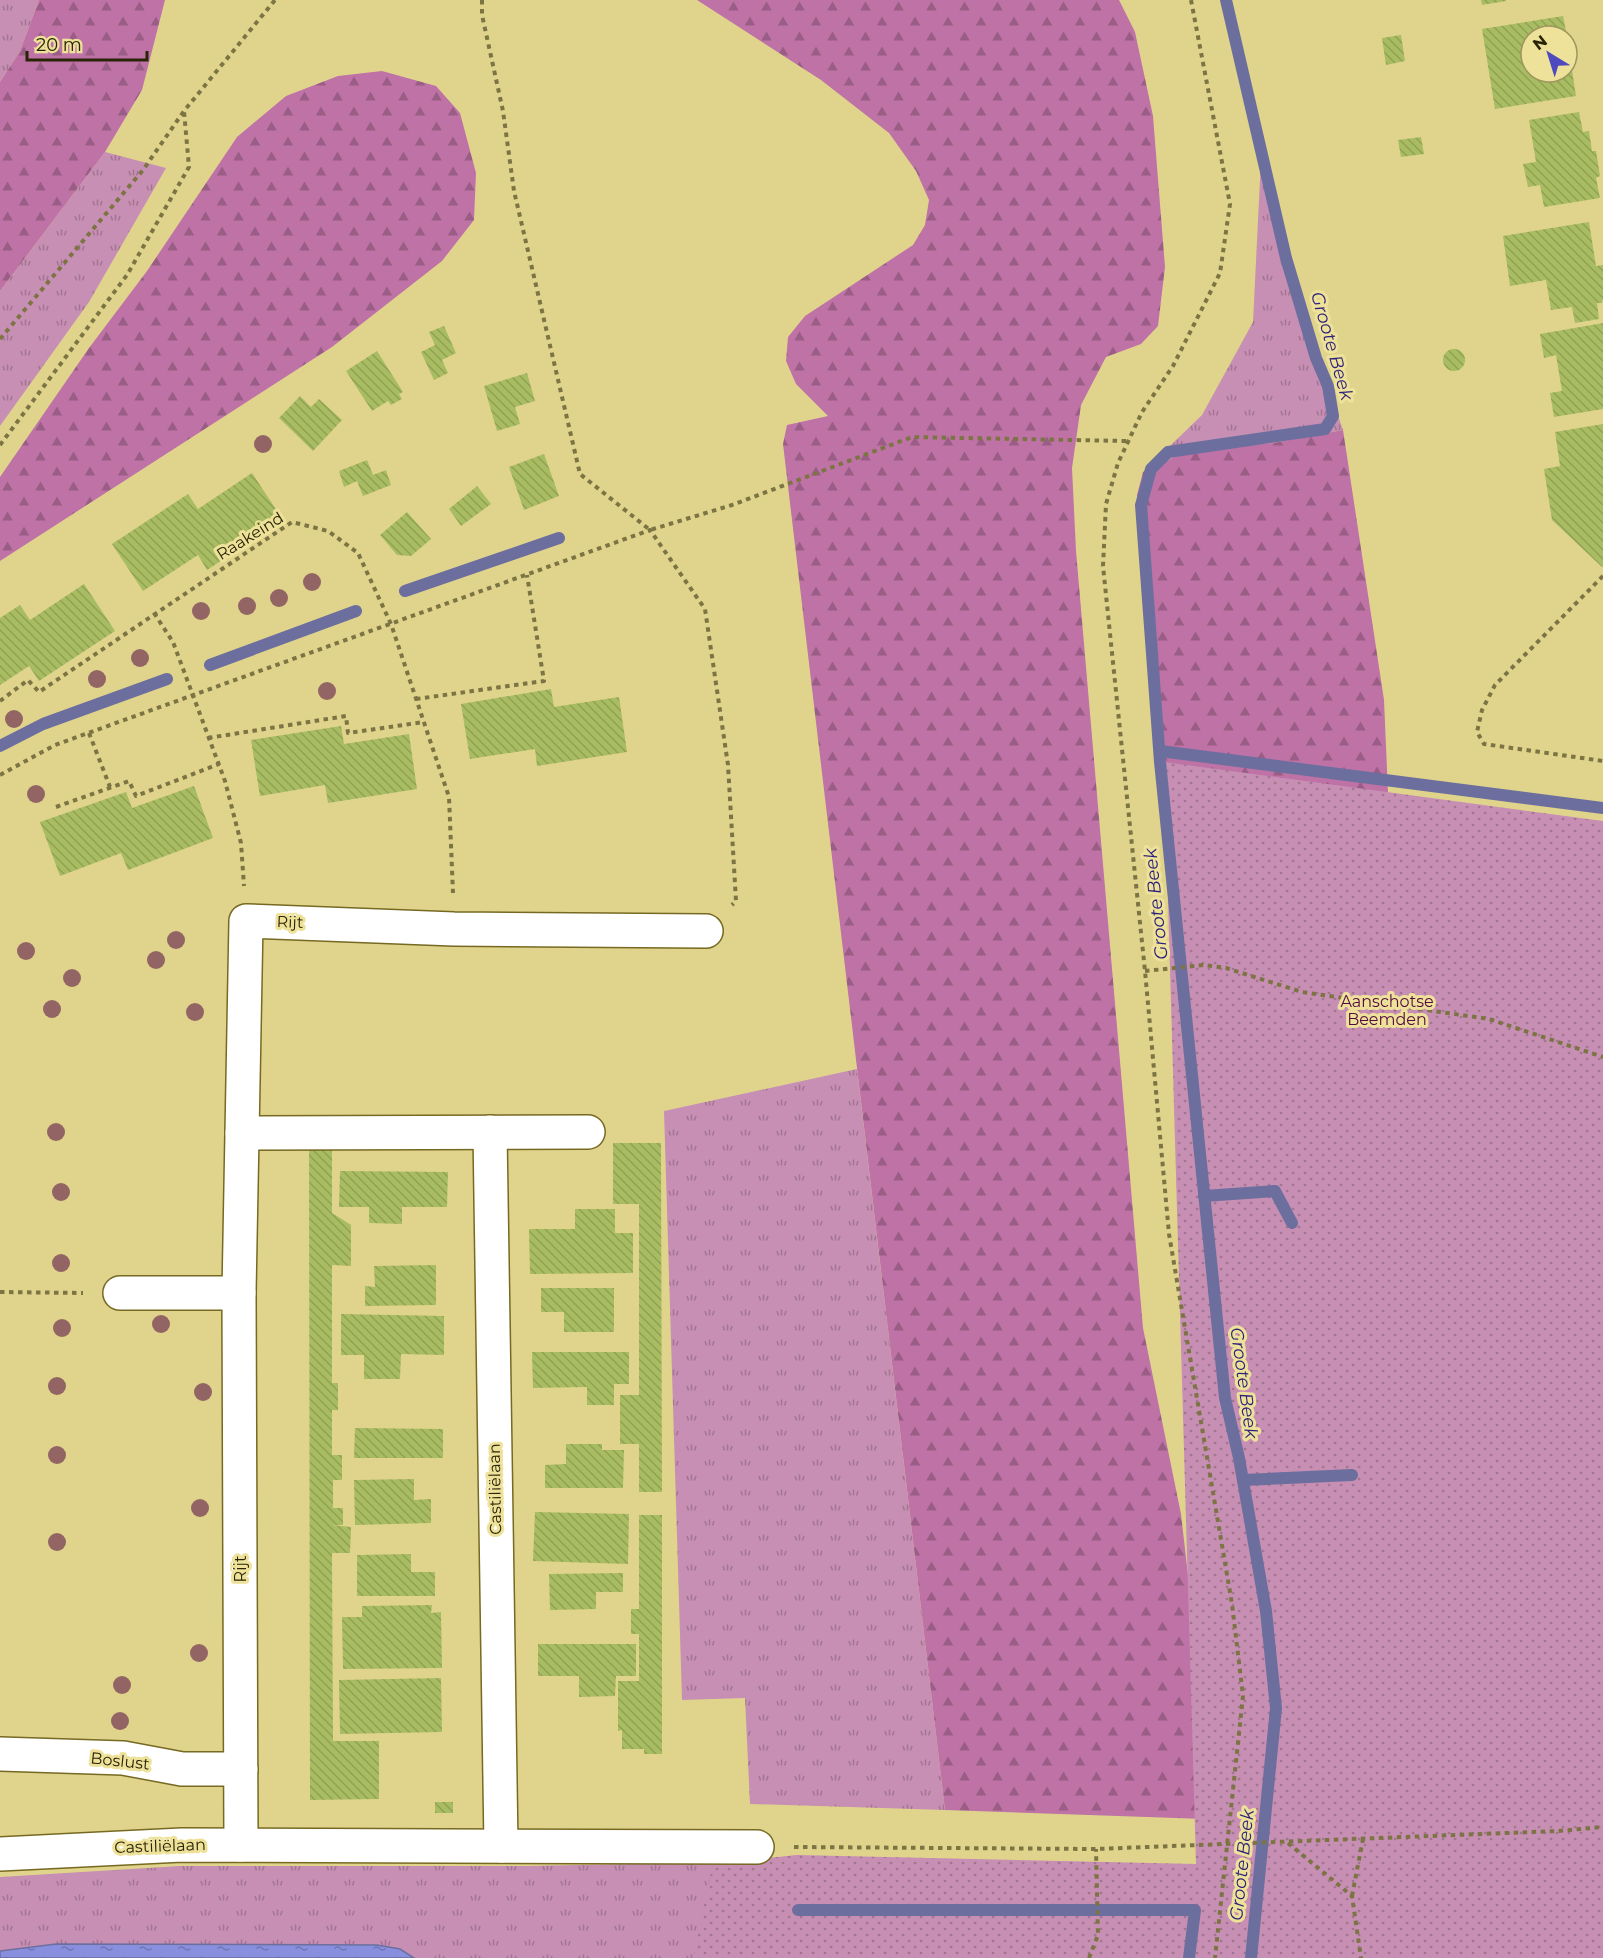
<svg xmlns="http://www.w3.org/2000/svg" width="1603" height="1958" font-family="Montserrat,sans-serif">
  <defs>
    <pattern id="grass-tufts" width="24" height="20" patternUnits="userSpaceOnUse" patternTransform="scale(1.5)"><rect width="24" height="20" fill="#c78fb4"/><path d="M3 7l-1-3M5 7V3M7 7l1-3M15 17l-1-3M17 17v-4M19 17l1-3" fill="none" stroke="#a27590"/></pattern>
    <pattern id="forest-firs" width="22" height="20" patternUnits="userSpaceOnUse" patternTransform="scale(1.5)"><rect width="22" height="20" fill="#be72a6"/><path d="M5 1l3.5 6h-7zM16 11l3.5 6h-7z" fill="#9a5d85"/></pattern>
    <pattern id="park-dots" width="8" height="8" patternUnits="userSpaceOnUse" patternTransform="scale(1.5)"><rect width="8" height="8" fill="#c78fb4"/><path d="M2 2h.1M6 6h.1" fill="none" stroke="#a27590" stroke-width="1.8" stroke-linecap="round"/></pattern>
    <pattern id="water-ripples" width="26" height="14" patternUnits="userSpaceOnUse" patternTransform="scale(1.5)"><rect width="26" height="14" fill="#898fdf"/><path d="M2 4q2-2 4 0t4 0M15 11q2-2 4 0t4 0" fill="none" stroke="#7075b3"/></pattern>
    <pattern id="building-back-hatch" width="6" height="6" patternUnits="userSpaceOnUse" patternTransform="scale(1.5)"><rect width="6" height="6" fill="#a8bc62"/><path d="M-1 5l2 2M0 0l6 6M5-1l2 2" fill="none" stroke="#91a154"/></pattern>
  </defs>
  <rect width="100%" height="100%" fill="#e0d48d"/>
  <!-- grass -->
  <g fill="url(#grass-tufts)">
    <path d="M0 0H39L20 51 0 82Z"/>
    <path d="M1262 139 1292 283 1343 430 1273 443 1191 449 1143 472 1202 415 1253 322Z"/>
    <path d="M105 152 166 168 89 302 0 426V291Z"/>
    <path d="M857 1069 945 1810 750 1804 745 1698 682 1700 664 1111Z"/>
    <path d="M798 1855 1185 1958H414L400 1949 377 1945 56 1944 0 1951V1877L180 1866H525L740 1862Z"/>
  </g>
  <!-- forest -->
  <g fill="url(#forest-firs)">
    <path d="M39 0H165L142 90 105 152 0 291V82L20 51Z"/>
    <path d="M697 0H1119L1135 32 1153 116 1165 267 1158 326 1141 344 1106 357 1081 405 1072 468 1076 551 1143 1328 1181 1514 1208 1750 1205 1819 945 1810 783 444 787 425 828 416 796 384 786 361 788 337 805 316 913 245 925 225 929 200 916 171 889 133 821 80Z"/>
    <path d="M382 71 436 86 460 113 476 173 474 220 442 261 332 347 0 561V477L89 348 147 271 237 137 286 96 338 76Z"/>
    <path d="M1343 430 1384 700 1388 792 1221 1313 1137 495 1143 472 1191 449 1273 443Z"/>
  </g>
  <!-- park -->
  <path fill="url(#park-dots)" d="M1164 762 1603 821V1958H693L713 1863 798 1855 1196 1864Z"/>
  <!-- water -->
  <path fill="url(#water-ripples)" stroke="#6c6f9e" stroke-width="1.5" d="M56 1944 377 1945 400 1949 414 1958H0V1951Z"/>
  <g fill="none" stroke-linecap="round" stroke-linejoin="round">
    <!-- stream -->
    <g stroke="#6c6f9e" stroke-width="12">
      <path d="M1226 0 1286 258 1316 358 1328 386 1333 416 1325 429 1168 452 1151 469 1141 505 1160 762 1225 1398 1239 1458 1266 1611 1276 1708 1251 1958"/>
      <path d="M405 591 559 538"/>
      <path d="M210 665 356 611"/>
      <path d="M0 746 43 724 167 679"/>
      <path d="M1160 751 1603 808"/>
      <path d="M1204 1196 1275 1191 1292 1223"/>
      <path d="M1243 1480 1352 1475"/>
      <path d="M798 1910H1195L1189 1958"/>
    </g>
  </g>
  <!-- building -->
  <g fill="url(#building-back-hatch)">
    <path d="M1481 0H1506V1L1482 5Z"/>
    <path d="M1563 16 1567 36H1531V72H1567V43L1572 41 1576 62 1571 63 1576 96 1495 109 1482 29Z"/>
    <path d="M1401 35 1405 61 1386 65 1382 38Z"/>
    <path d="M1579 112 1583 132 1589 131 1592 151H1596L1600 176 1596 178 1600 198 1544 207 1540 185 1528 187 1523 164 1536 162 1529 120Z"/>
    <path d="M1421 137 1424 154 1401 157 1398 140Z"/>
    <path d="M1589 222 1596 266 1603 265V298L1602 303H1597L1599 319 1575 323 1572 307 1551 310 1546 280 1510 286 1503 236Z"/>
    <path d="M1603 323V409L1554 417 1550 393 1562 391 1556 355 1544 358 1540 334Z"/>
    <path d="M444 326 456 353 442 360 448 373 434 380 421 352 435 345 429 332Z"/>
    <circle cx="1454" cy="360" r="11"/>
    <path d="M377 351 403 392 399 394 402 399 391 405 388 401 372 411 346 371Z"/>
    <path d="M527 373 535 401 515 407 520 424 497 431 484 386Z"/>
    <path d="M300 396 311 407 319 399 342 420 313 451 279 418Z"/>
    <path d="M1603 424V566L1602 567 1552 520 1544 469 1560 466 1555 432Z"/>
    <path d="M544 454 559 496 524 510 509 467Z"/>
    <path d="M367 460 373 475 386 470 391 485 363 496 357 481 344 487 339 471Z"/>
    <path d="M252 473 283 520 207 570 198 555 143 591 112 544 188 494 198 509Z"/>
    <path d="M477 486 491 504 461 526 449 509Z"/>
    <path d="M407 512 431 539 411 556 397 555 380 535Z"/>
    <path d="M84 584 115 631 39 681 29 666 0 685V618L20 605 30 620Z"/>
    <path d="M551 689 554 707 619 697 627 752 537 766 535 749 470 759 461 704Z"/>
    <path d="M341 726 344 744 409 734 417 789 328 803 325 785 260 796 251 740Z"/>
    <path d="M194 786 213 838 128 870 121 853 60 876 40 822 126 792 132 808Z"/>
    <path d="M309 1139H332V1213L351 1225V1266L332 1265V1383H338V1410H332V1455H342V1480H333V1508H343V1525H332L351 1527 350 1553H332L333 1741H379V1799L310 1800Z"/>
    <path d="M613 1143H661L662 1492H639V1444H620V1395H639V1204H613Z"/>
    <path d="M340 1171 448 1172 447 1207H402V1224L369 1223V1207H339Z"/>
    <path d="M575 1209H615V1233H633V1273L530 1274 529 1229H575Z"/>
    <path d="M436 1265V1305L365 1306V1286L375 1287 374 1266Z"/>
    <path d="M541 1288H614V1332H564V1312H541Z"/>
    <path d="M341 1314 444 1316V1355L401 1354 400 1379H364V1355H341Z"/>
    <path d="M532 1352H629V1384H614V1405H587V1387L533 1388Z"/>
    <path d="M355 1428 443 1429V1458H354Z"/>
    <path d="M566 1444H602V1450H624L623 1488H545V1465L566 1464Z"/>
    <path d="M414 1479V1500L431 1499V1523L355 1525 354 1480Z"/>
    <path d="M535 1512 629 1514 628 1564 533 1561Z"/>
    <path d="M639 1515H662V1754H644V1749H622V1730L618 1731V1681H639V1634H631V1609H639Z"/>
    <path d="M411 1554V1572H435V1596H357V1555Z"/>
    <path d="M623 1573V1592H596V1609L550 1610 549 1574Z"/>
    <path d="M432 1605 431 1613 441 1612 442 1668 343 1669 342 1617H362V1606Z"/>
    <path d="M538 1644H636V1676H616L615 1696 579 1697V1676H538Z"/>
    <path d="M441 1678 442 1732 340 1734 339 1680Z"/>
    <rect x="435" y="1802" width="18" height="11"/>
  </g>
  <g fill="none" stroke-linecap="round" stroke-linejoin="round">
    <defs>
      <g id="minor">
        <path d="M490 1132 501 1846"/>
        <path d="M242 1133 588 1132"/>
        <path d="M120 1293H239"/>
        <path d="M0 1754 123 1758 182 1769H241"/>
        <path d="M241 1845 239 1293 246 921 454 929 706 931"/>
        <path d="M0 1854 182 1845 757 1847"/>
      </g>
    </defs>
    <!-- minor casing -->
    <use href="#minor" stroke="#766921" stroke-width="36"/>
    <!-- path -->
    <g stroke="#7c7443" stroke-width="4" stroke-dasharray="4.5 4.5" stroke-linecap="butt">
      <path d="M482 0V15L503 111 514 191 580 474 650 530 732 505 912 437 1128 441"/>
      <path d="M1191 0 1230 204 1220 273 1173 366 1142 412 1118 463 1106 504 1103 566 1145 971 1169 1234 1232 1604 1243 1696 1215 1958"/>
      <path d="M0 339 143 170 184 111 275 0"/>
      <path d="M0 445 127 275 189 167 184 111"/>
      <path d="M1603 576 1495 685 1482 710 1477 732 1484 744 1603 761"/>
      <path d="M154 613 173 642 225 781 241 843 244 886"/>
      <path d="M416 699 544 681 527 575"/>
      <path d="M0 701 28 680 39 692 292 522 328 531 358 553 391 624 449 797 453 893"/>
      <path d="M89 733 110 787"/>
      <path d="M208 738 346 716 348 733 424 722"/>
      <path d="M0 775 55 745 650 530 705 609 728 765 736 901 732 905"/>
      <path d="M56 807 129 781 136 796 219 764"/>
      <path d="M1145 971 1204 965 1226 968 1302 992 1489 1019 1603 1057"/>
      <path d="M0 1292 83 1293"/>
      <path d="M1288 1843 1352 1896 1361 1958"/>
      <path d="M794 1847 1096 1849 1558 1831 1603 1827"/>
      <path d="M1352 1896 1363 1839"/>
      <path d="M1089 1958 1098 1935 1096 1849"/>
    </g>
    <!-- minor -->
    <use href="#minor" stroke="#fff" stroke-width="33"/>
  </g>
  <!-- trees -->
  <g fill="#926564">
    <circle cx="263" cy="444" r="9"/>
    <circle cx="312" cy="582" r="9"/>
    <circle cx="279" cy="598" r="9"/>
    <circle cx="247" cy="606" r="9"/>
    <circle cx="201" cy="611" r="9"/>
    <circle cx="140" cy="658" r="9"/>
    <circle cx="97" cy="679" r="9"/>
    <circle cx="327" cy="691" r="9"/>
    <circle cx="14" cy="719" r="9"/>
    <circle cx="36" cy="794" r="9"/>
    <circle cx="176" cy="940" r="9"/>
    <circle cx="26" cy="951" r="9"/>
    <circle cx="156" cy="960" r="9"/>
    <circle cx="72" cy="978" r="9"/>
    <circle cx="52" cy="1009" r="9"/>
    <circle cx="195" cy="1012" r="9"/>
    <circle cx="56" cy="1132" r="9"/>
    <circle cx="61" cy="1192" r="9"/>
    <circle cx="61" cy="1263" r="9"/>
    <circle cx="161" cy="1324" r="9"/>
    <circle cx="62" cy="1328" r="9"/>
    <circle cx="57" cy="1386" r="9"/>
    <circle cx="203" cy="1392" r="9"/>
    <circle cx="57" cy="1455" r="9"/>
    <circle cx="200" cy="1508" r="9"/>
    <circle cx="57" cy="1542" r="9"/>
    <circle cx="199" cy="1653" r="9"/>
    <circle cx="122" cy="1685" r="9"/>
    <circle cx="120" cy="1721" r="9"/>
  </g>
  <g text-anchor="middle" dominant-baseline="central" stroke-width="6" stroke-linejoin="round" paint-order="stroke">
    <!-- street labels -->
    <g font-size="16" fill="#292406" stroke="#eee199">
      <text transform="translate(250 536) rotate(-32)">Raakeind</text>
      <text transform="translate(290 922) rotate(2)">Rijt</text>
      <text transform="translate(495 1489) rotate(-91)">Castiliëlaan</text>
      <text transform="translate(240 1569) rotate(-90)">Rijt</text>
      <text transform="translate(120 1761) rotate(6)">Boslust</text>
      <text transform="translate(160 1846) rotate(-2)">Castiliëlaan</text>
    </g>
    <!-- park labels -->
    <g font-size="16" fill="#520b42" stroke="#eee199">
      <text x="1387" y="1001">Aanschotse<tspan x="1387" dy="18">Beemden</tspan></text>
    </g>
    <!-- water labels -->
    <g font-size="18" font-style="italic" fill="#2a1f7b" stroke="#eee199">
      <text transform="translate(1332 346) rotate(74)">Groote Beek</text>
      <text transform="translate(1156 904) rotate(-96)">Groote Beek</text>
      <text transform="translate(1244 1383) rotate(82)">Groote Beek</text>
      <text transform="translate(1242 1865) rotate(-84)">Groote Beek</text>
    </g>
  </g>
  <!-- north arrow -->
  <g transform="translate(1549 54) rotate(322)"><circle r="28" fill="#eee199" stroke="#9f955e" stroke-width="1.5"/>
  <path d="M0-4.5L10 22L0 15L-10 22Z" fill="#4f49c0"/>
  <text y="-9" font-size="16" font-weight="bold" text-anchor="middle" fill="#292406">N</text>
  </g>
  <!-- scale -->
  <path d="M27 51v9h120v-9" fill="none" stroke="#292406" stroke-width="3"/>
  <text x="36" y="51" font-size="18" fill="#292406" stroke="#eee199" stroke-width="4.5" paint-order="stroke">20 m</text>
</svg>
